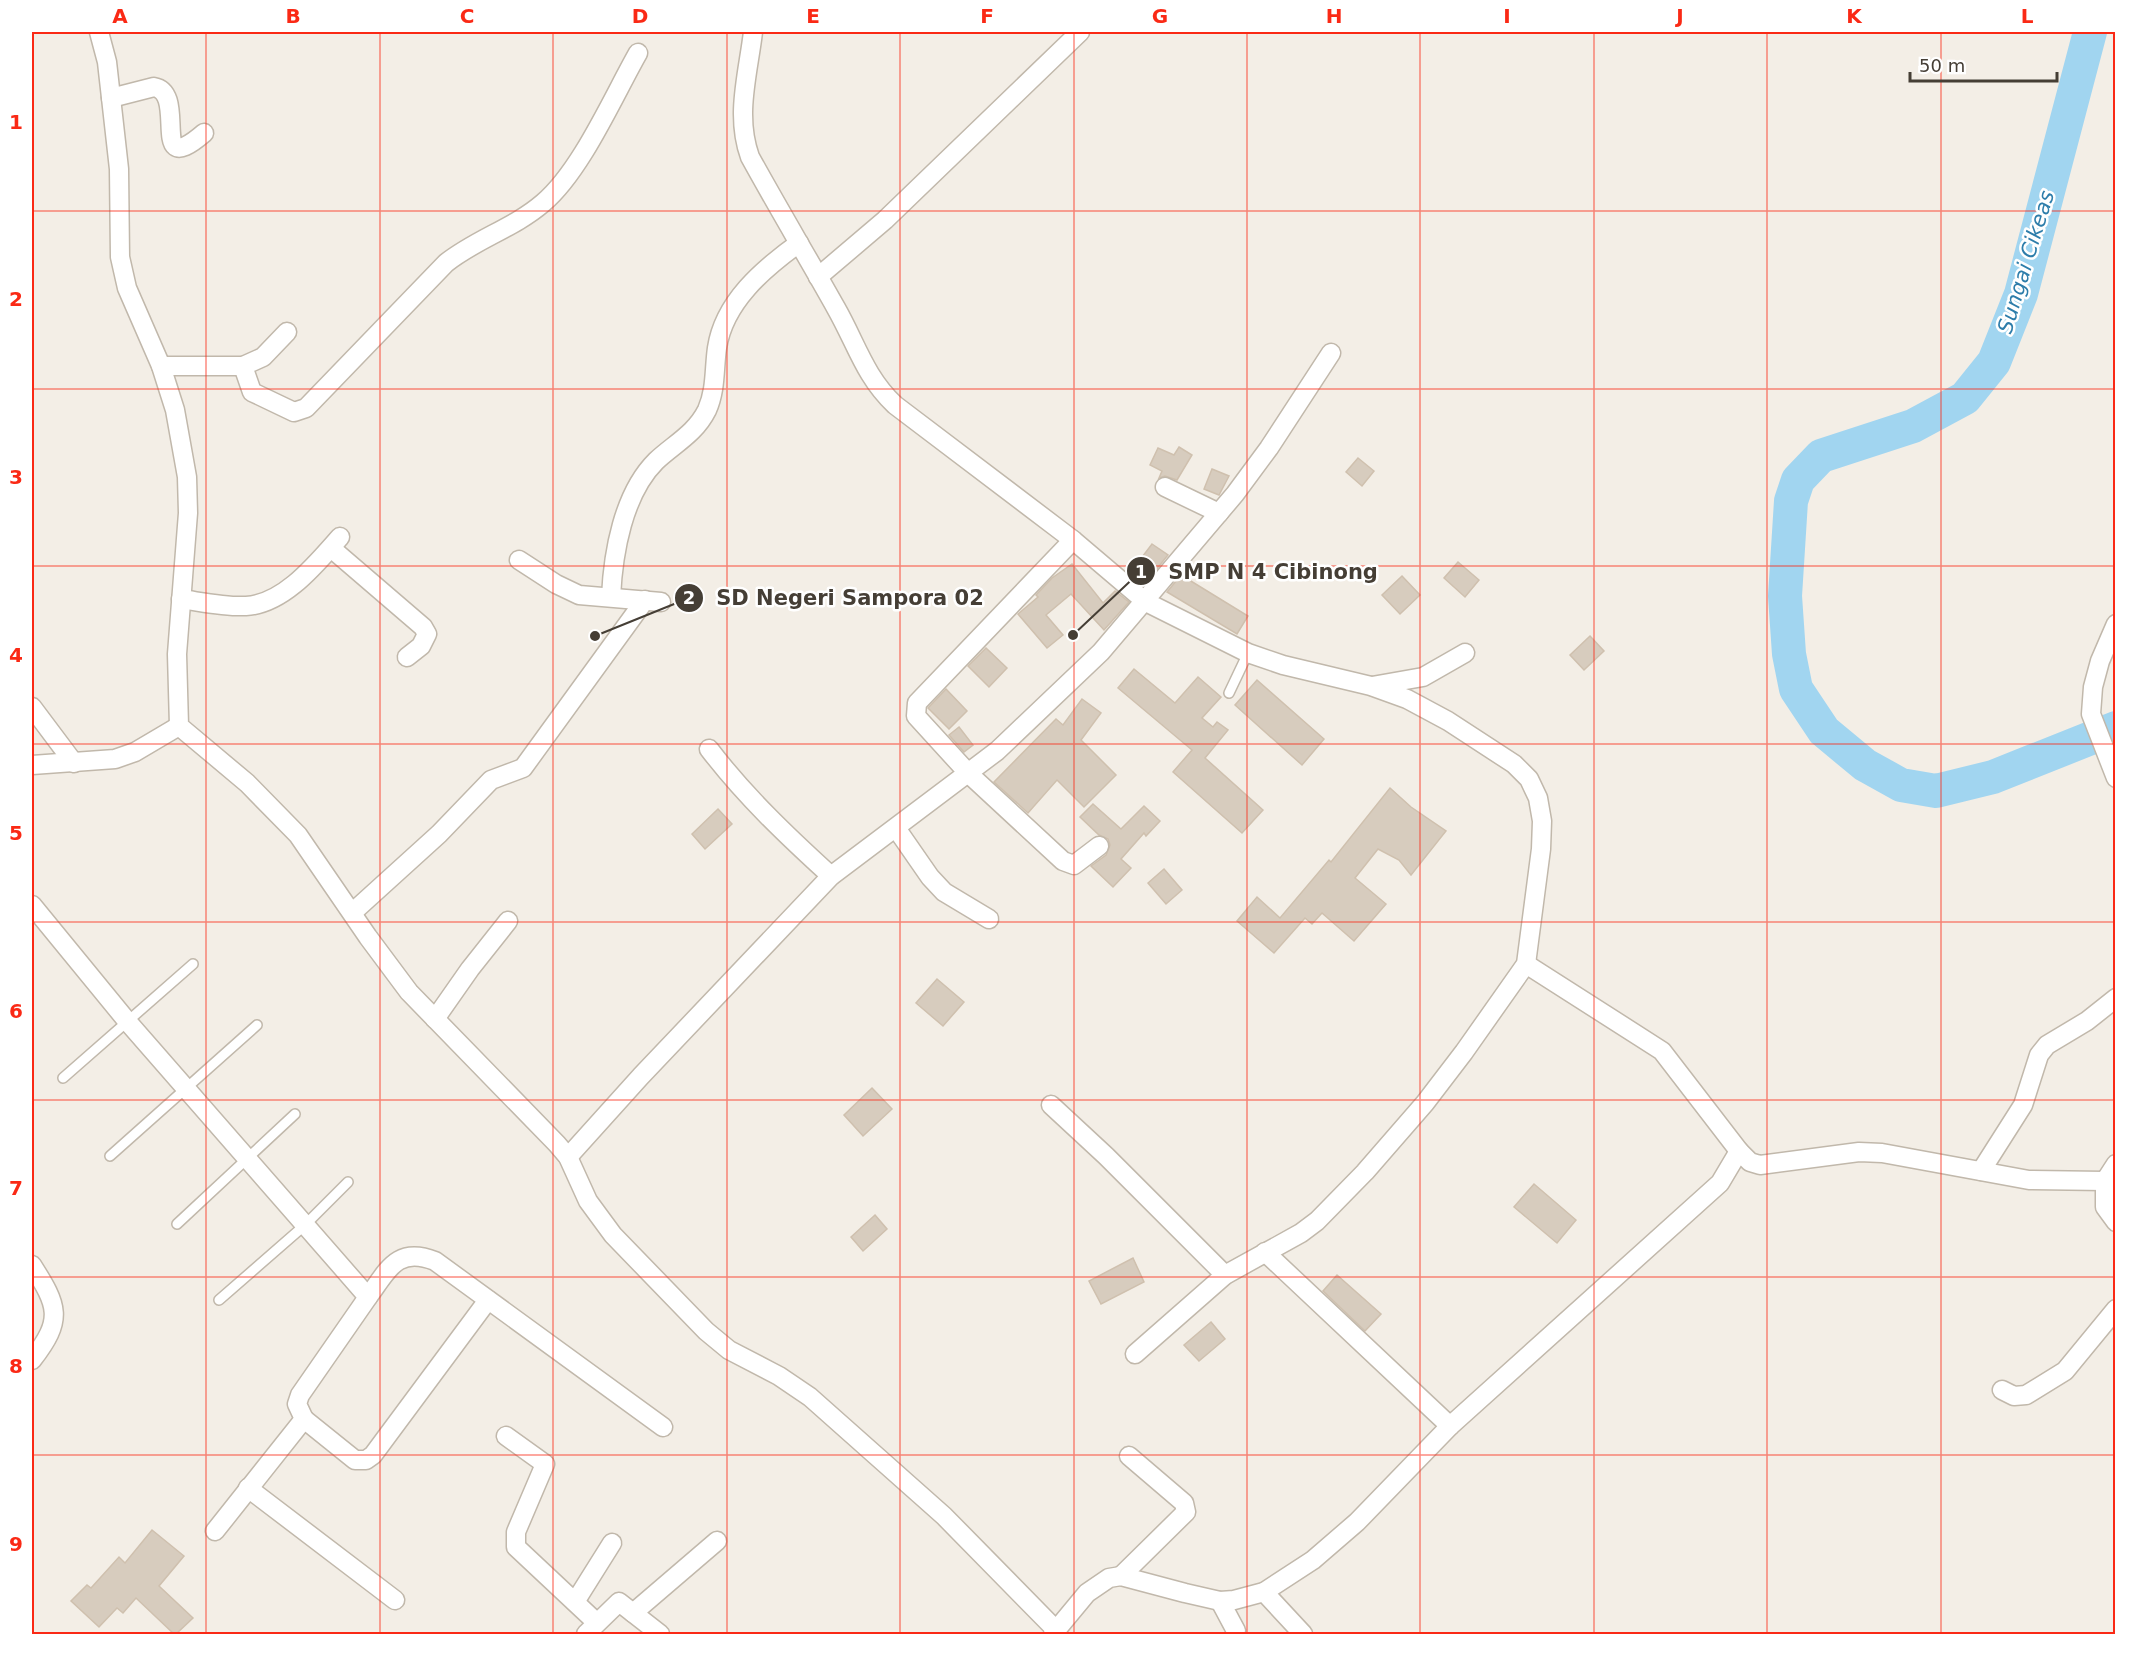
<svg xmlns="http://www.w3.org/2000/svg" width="2147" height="1666" font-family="'DejaVu Sans',sans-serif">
  <rect width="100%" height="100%" fill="#f3eee6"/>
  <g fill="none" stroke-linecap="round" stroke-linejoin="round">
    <!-- river -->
    <path stroke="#a1d5f0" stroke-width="34" d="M2090 32 2021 294 1994 362 1965 398 1913 426 1821 456 1798 480 1791 501 1785 596 1789 654 1796 689 1824 731 1865 765 1901 785 1936 791 1993 777 2116 728"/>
  </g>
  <!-- building -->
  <g fill="#d7ccbe" stroke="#cfc0ae" stroke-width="1.5">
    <path d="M1179 447 1192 455 1177 480 1165 476 1159 478 1162 471 1150 465 1158 448 1174 455Z"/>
    <path d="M1358 458 1374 471 1362 486 1346 472Z"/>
    <path d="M1212 469 1229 476 1219 495 1204 489Z"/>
    <path d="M1152 544 1168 555 1151 576 1136 565Z"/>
    <path d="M1458 562 1479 580 1465 597 1444 578Z"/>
    <path d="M1072 564 1103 603 1115 591 1129 602 1104 630 1071 594 1046 615 1063 635 1047 648 1018 614 1038 597 1036 595 1052 578Z"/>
    <path d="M1181 575 1248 616 1237 634 1167 592Z"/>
    <path d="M1402 576 1420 595 1400 614 1382 595Z"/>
    <path d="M1590 636 1604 651 1584 670 1570 655Z"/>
    <path d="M986 648 1007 668 989 687 968 666Z"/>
    <path d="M1134 669 1175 703 1198 677 1221 697 1202 718 1213 727 1217 722 1228 730 1205 758 1263 810 1242 833 1173 772 1192 750 1118 688Z"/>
    <path d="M1257 680 1324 739 1302 765 1235 705Z"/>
    <path d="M946 689 967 711 949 729 928 708Z"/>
    <path d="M1082 699 1101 713 1081 740 1116 775 1084 807 1057 780 1028 813 994 782 1056 719 1063 725Z"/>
    <path d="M959 727 973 745 964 752 949 735Z"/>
    <path d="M1390 788 1411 807 1446 831 1411 875 1399 860 1378 849 1355 878 1386 904 1354 941 1322 913 1312 924 1305 918 1274 953 1237 921 1257 897 1280 918 1329 860 1331 862Z"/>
    <path d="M1093 804 1121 829 1144 806 1160 821 1146 836 1144 833 1121 859 1131 868 1113 887 1091 866 1106 855 1110 845 1108 839 1099 835 1080 817Z"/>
    <path d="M718 809 732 824 705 849 692 834Z"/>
    <path d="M1164 869 1182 890 1166 904 1148 883Z"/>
    <path d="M937 979 964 1002 943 1026 916 1003Z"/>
    <path d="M872 1088 892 1109 863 1136 844 1115Z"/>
    <path d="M1534 1184 1576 1220 1557 1243 1514 1207Z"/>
    <path d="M875 1215 887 1229 863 1251 851 1237Z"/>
    <path d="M1133 1258 1144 1282 1101 1304 1089 1281Z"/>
    <path d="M1337 1275 1381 1314 1365 1331 1323 1291Z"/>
    <path d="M1211 1322 1225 1339 1199 1361 1184 1345Z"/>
    <path d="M152 1530 184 1556 159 1586 193 1618 175 1635 136 1598 123 1613 117 1608 99 1627 71 1601 87 1585 91 1588 119 1557 125 1563Z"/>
  </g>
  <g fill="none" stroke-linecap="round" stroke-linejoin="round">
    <defs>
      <g id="lane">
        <path d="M1229 693 1248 653"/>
        <path d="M63 1078 193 964"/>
        <path d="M110 1156 257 1025"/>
        <path d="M177 1224 295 1114"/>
        <path d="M219 1300 305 1225 348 1182"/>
      </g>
      <g id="street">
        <path d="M99 32 107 62 119 169 120 257 127 288 161 366 175 410 187 477 188 513 177 654 179 726 247 783 298 835 368 937 409 992 557 1144 568 1157 588 1201 613 1235 706 1331 729 1350 779 1376 810 1397 944 1516 1055 1629"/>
        <path d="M753 32C748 74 735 116 750 157 778 208 808 258 836 308 856 343 865 377 895 405L1073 540 1146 602 1248 653 1283 665 1371 686 1407 699 1448 721 1514 764 1529 779 1538 798 1542 821 1541 849 1526 964 1464 1052 1425 1103 1365 1172 1317 1221 1301 1233 1225 1275 1135 1354"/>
        <path d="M111 98 154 87C189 93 147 182 204 133"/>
        <path d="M818 277 885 220 1080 32"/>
        <path d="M161 366H243L263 357 287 332"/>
        <path d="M243 366 252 392 294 412 306 408 446 263C476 239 514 228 543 203 581 171 613 97 638 53"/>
        <path d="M1165 487 1219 513"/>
        <path d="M1073 540 917 703 916 716 969 774 1063 861 1074 865 1099 846"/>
        <path d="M331 548 423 627 427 634 421 646 407 657"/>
        <path d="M519 560 556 584 579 595 661 602"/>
        <path d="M611 597C613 553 623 494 656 461 674 444 695 434 707 410 716 390 714 369 717 348 724 302 763 269 799 243"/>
        <path d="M181 599C202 602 225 607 246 606 284 604 316 564 340 537"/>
        <path d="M2116 624 2100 661 2093 687 2091 714 2116 778"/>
        <path d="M1372 686 1423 677 1465 653"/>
        <path d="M32 707 74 763"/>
        <path d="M709 749C745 796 787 836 831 876"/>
        <path d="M32 765 115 759 135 752 179 726"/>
        <path d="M896 828 930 877 944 892 989 919"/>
        <path d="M32 905 127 1021 368 1297 300 1395 297 1404 304 1419 215 1531"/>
        <path d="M353 912 439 834 491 780 523 768 645 600"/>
        <path d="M1526 964 1662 1051 1739 1151"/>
        <path d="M435 1019 470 969 508 921"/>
        <path d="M1051 1105 1106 1156 1225 1275"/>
        <path d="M568 1157 641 1076 831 876 997 751 1101 652 1235 494 1269 448 1331 353"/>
        <path d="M1981 1171 2023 1105 2039 1055 2047 1045 2087 1021 2116 998"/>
        <path d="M2105 1181V1207L2116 1222"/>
        <path d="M1265 1252 1450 1426"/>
        <path d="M32 1265C58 1306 64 1319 32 1360"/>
        <path d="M368 1297C388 1270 397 1246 435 1261L663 1427"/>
        <path d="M2002 1390 2014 1396 2026 1395 2065 1371 2116 1309"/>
        <path d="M304 1419 355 1460H366L373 1455 488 1300"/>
        <path d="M506 1436 545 1464 516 1532V1547L596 1622"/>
        <path d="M248 1488 395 1600"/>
        <path d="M1121 1576 1186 1512 1184 1503 1129 1456"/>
        <path d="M1264 1592 1303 1634"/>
        <path d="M1220 1601 1236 1631"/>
        <path d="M575 1602 612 1543"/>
        <path d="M633 1613 717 1541"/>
        <path d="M586 1634 619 1602 660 1634"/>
        <path d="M1053 1634 1087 1593 1109 1578 1121 1576 1185 1593 1220 1601 1234 1600 1264 1592 1313 1560 1357 1522 1450 1426 1720 1183 1739 1151 1750 1162 1760 1165 1859 1152 1882 1153 2029 1180 2105 1181 2116 1164"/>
      </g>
    </defs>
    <!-- lane casing -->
    <use href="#lane" stroke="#c1b8ab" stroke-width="12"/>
    <!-- street casing -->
    <use href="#street" stroke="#c1b8ab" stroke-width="21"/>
    <!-- lane -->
    <use href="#lane" stroke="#fff" stroke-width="9"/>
    <!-- street -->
    <use href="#street" stroke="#fff" stroke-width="18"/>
  </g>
  <!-- grid -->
  <path fill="none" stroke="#fa2915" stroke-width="1.5" stroke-opacity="0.55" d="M206 32V1634M380 32V1634M553 32V1634M727 32V1634M900 32V1634M1074 32V1634M1247 32V1634M1420 32V1634M1594 32V1634M1767 32V1634M1941 32V1634M32 211H2116M32 389H2116M32 566H2116M32 744H2116M32 922H2116M32 1100H2116M32 1277H2116M32 1455H2116"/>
  <g text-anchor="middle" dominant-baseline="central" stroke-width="5" stroke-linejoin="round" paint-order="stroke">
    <!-- water labels -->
    <g font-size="21" font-style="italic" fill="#2d7daa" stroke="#fff">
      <text transform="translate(2026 262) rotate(-73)">Sungai Cikeas</text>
    </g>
  </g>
  <!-- callouts -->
  <path fill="none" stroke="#453e35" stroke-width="2" d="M1073 635L1141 571M595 636L689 598"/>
  <g fill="#453e35" stroke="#fff" stroke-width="2">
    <circle cx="1073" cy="635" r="6"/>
    <circle cx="595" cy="636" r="6"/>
    <circle cx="1141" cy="571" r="15"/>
    <circle cx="689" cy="598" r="15"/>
  </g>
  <g font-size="18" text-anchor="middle" font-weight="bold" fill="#fff">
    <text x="1141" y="578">1</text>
    <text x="689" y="604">2</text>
  </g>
  <g font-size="21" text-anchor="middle" font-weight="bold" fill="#453e35" stroke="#fff" stroke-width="5" stroke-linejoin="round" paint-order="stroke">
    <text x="1273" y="579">SMP N 4 Cibinong</text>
    <text x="850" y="605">SD Negeri Sampora 02</text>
  </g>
  <!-- border -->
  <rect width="2147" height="1666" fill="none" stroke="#ffffff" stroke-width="66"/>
  <!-- scale -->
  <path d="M1910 72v9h147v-9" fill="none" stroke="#453e35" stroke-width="3"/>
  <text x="1919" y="72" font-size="18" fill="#453e35" stroke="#ffffff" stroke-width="4.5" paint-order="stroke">50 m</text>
  <rect x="33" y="33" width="2081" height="1600" fill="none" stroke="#fa2915" stroke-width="2"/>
  <g font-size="20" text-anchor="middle" font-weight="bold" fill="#fa2915">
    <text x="120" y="23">A</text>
    <text x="293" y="23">B</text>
    <text x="467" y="23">C</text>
    <text x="640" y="23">D</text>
    <text x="813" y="23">E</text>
    <text x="987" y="23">F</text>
    <text x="1160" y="23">G</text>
    <text x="1334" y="23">H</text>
    <text x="1507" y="23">I</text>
    <text x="1680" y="23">J</text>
    <text x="1854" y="23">K</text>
    <text x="2027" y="23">L</text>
    <text x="16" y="129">1</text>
    <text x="16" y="306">2</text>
    <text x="16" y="484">3</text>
    <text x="16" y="662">4</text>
    <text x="16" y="840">5</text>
    <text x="16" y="1018">6</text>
    <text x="16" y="1195">7</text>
    <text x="16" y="1373">8</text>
    <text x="16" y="1551">9</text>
  </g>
</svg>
